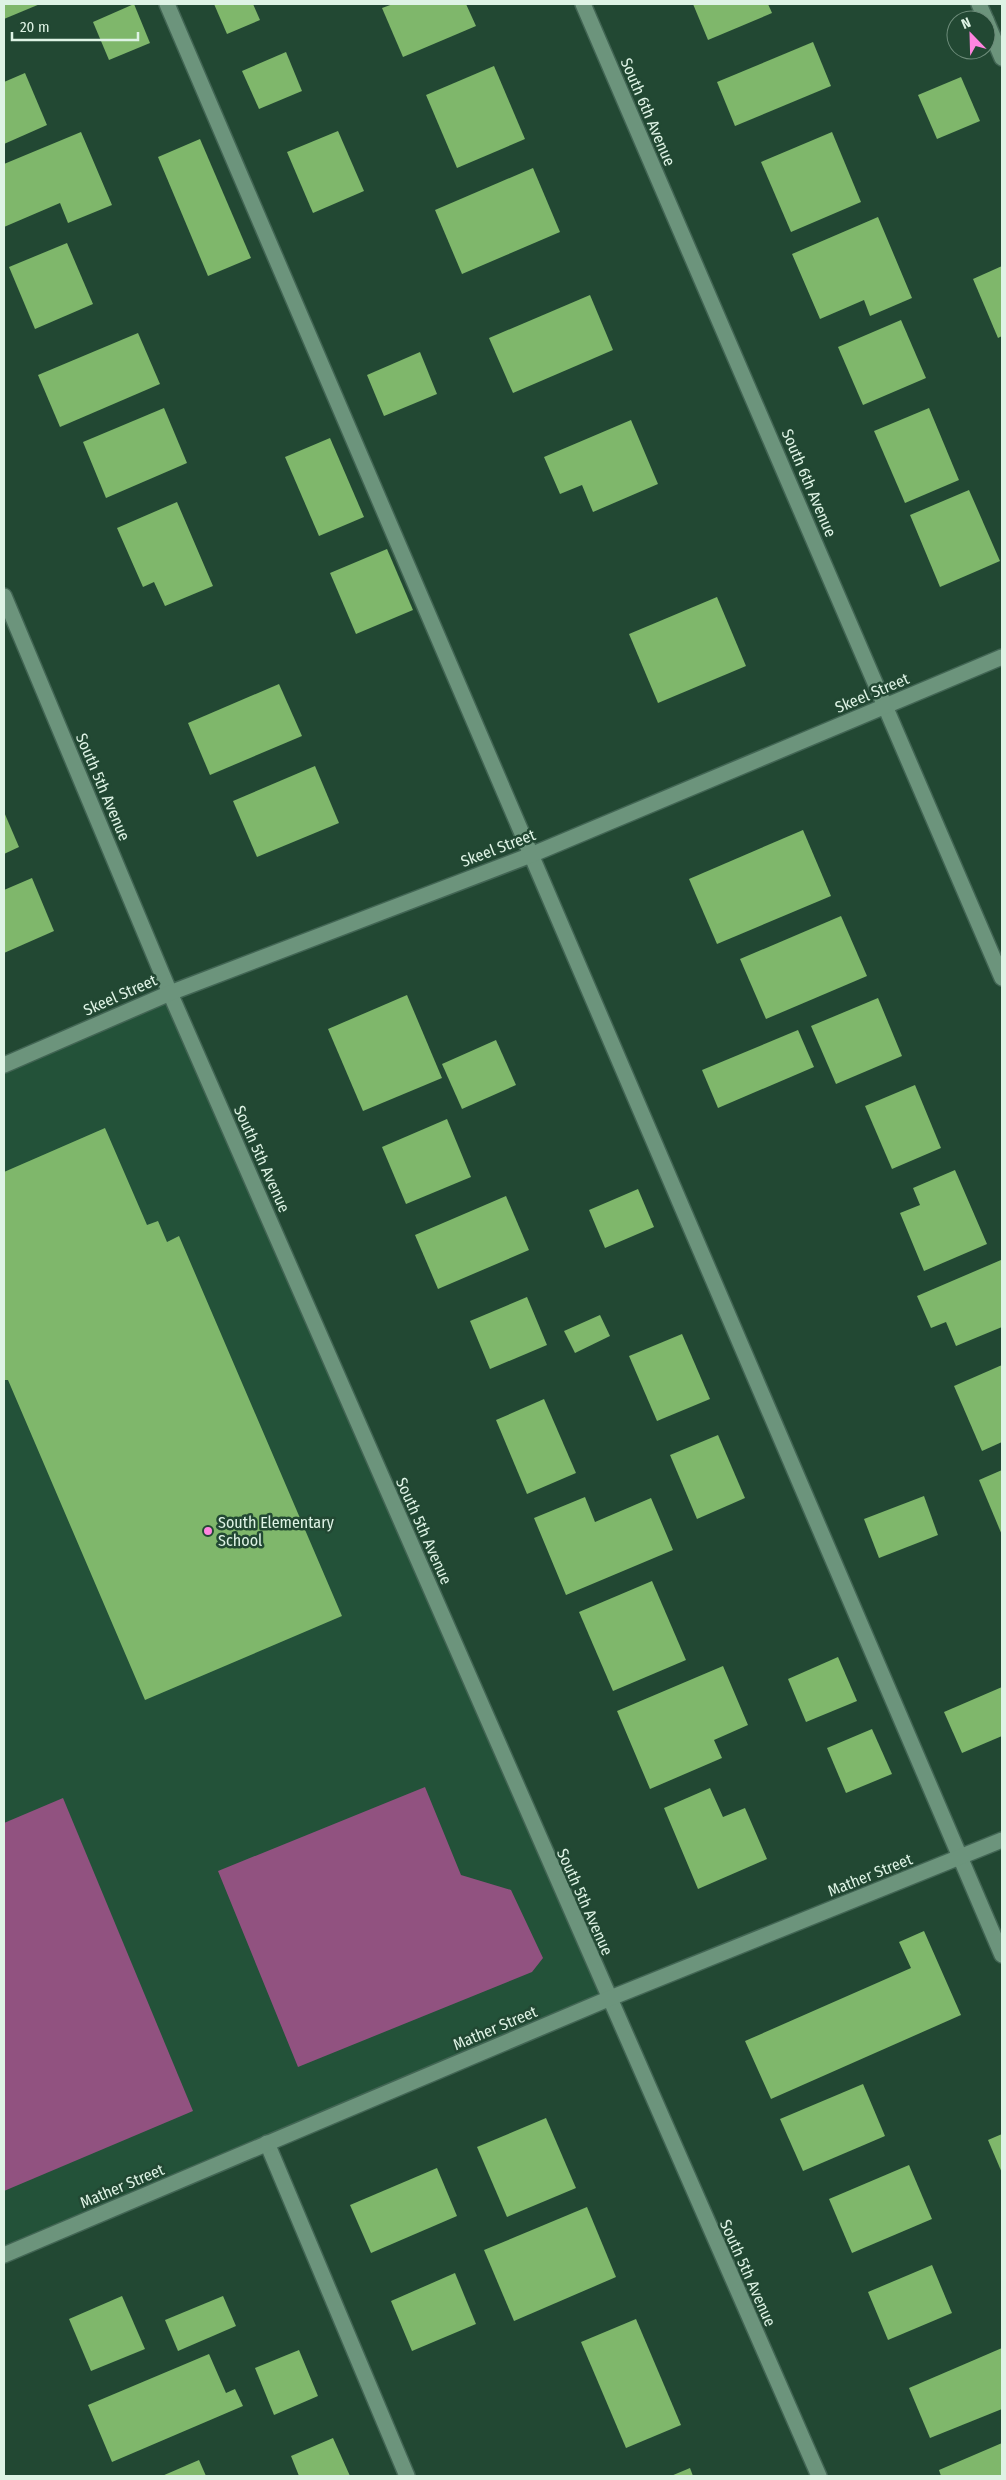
<svg xmlns="http://www.w3.org/2000/svg" width="1006" height="2480" font-family="'Fira Sans Condensed',sans-serif">
  <rect width="100%" height="100%" fill="#224833"/>
  <!-- built -->
  <path fill="#235239" d="M176 990 614 1996 4 2255V1065Z"/>
  <!-- green -->
  <g fill="#915280">
    <path d="M425 1787 461 1875 511 1890 543 1958 532 1972 298 2067 218 1871Z"/>
    <path d="M63 1798 193 2111 4 2191V1823Z"/>
  </g>
  <!-- building -->
  <g fill="#7fb76b">
    <path d="M4 4H40L4 19Z"/>
    <path d="M134 4 150 43 109 60 93 22Z"/>
    <path d="M214 4H253L260 20 227 34Z"/>
    <path d="M393 4H466L476 26 403 57 382 8Z"/>
    <path d="M693 4H768L772 13 708 40Z"/>
    <path d="M813 42 831 86 735 126 717 82Z"/>
    <path d="M286 52 302 91 259 109 242 71Z"/>
    <path d="M494 66 525 139 457 168 426 95Z"/>
    <path d="M25 73 47 125 4 144V82Z"/>
    <path d="M961 77 980 121 937 139 918 95Z"/>
    <path d="M338 131 364 191 313 213 287 152Z"/>
    <path d="M81 132 112 205 68 223 60 203 4 227V164Z"/>
    <path d="M832 132 861 202 791 232 761 162Z"/>
    <path d="M200 139 251 258 208 276 158 157Z"/>
    <path d="M533 168 560 232 462 274 435 210Z"/>
    <path d="M878 217 912 298 870 316 864 300 820 319 792 254Z"/>
    <path d="M67 243 93 304 35 329 9 267Z"/>
    <path d="M1002 266V336L998 338 973 279Z"/>
    <path d="M590 295 613 350 513 393 489 338Z"/>
    <path d="M901 320 926 378 863 405 838 347Z"/>
    <path d="M138 333 160 384 60 427 38 375Z"/>
    <path d="M420 352 437 394 384 416 367 375Z"/>
    <path d="M164 408 187 463 106 498 83 442Z"/>
    <path d="M929 408 959 480 905 503 874 431Z"/>
    <path d="M631 420 658 484 593 512 582 485 560 494 544 457Z"/>
    <path d="M330 438 364 517 319 536 285 457Z"/>
    <path d="M969 490 1000 561 940 587 910 515Z"/>
    <path d="M177 502 213 586 165 606 154 582 143 587 117 528Z"/>
    <path d="M387 549 413 610 356 634 330 573Z"/>
    <path d="M717 597 746 666 658 703 629 634Z"/>
    <path d="M279 684 302 736 210 775 188 723Z"/>
    <path d="M315 766 339 823 257 857 233 801Z"/>
    <path d="M4 812 19 847 4 854Z"/>
    <path d="M803 830 831 896 717 944 689 879Z"/>
    <path d="M32 878 54 931 4 953V890Z"/>
    <path d="M841 916 867 976 766 1019 740 959Z"/>
    <path d="M407 995 442 1078 363 1111 328 1029Z"/>
    <path d="M878 998 902 1056 836 1084 811 1026Z"/>
    <path d="M798 1030 814 1067 718 1108 702 1070Z"/>
    <path d="M496 1040 516 1085 462 1109 442 1064Z"/>
    <path d="M915 1085 941 1148 892 1169 865 1106Z"/>
    <path d="M447 1119 471 1177 406 1204 382 1147Z"/>
    <path d="M105 1128 147 1225 158 1221 167 1242 179 1236 342 1616 145 1700 8 1380H4V1172Z"/>
    <path d="M955 1170 987 1244 924 1271 900 1213 920 1205 913 1188Z"/>
    <path d="M638 1189 654 1227 605 1248 589 1210Z"/>
    <path d="M506 1196 529 1250 438 1289 415 1235Z"/>
    <path d="M1001 1260 1002 1327 956 1346 946 1322 931 1328 917 1296Z"/>
    <path d="M527 1297 547 1345 490 1369 470 1321Z"/>
    <path d="M600 1315 610 1336 575 1353 564 1331Z"/>
    <path d="M682 1334 710 1399 657 1421 629 1356Z"/>
    <path d="M1002 1365V1442L982 1451 954 1386Z"/>
    <path d="M544 1399 576 1473 527 1494 496 1420Z"/>
    <path d="M718 1435 745 1498 697 1519 670 1455Z"/>
    <path d="M1002 1470V1535L979 1480Z"/>
    <path d="M924 1496 938 1535 879 1558 864 1519Z"/>
    <path d="M585 1497 595 1522 651 1498 673 1550 566 1595 534 1518Z"/>
    <path d="M652 1581 686 1660 613 1691 579 1612Z"/>
    <path d="M838 1657 857 1701 806 1722 788 1679Z"/>
    <path d="M723 1666 748 1725 714 1740 722 1758 650 1789 617 1711Z"/>
    <path d="M1002 1687V1736L962 1753 944 1712Z"/>
    <path d="M872 1729 892 1774 846 1793 827 1748Z"/>
    <path d="M710 1788 723 1817 745 1808 767 1859 698 1889 664 1808Z"/>
    <path d="M924 1931 961 2015 771 2099 745 2041 911 1968 899 1942Z"/>
    <path d="M863 2084 885 2136 803 2171 780 2119Z"/>
    <path d="M546 2118 576 2188 507 2217 477 2147Z"/>
    <path d="M1002 2134V2173L988 2140Z"/>
    <path d="M909 2165 932 2219 852 2253 829 2199Z"/>
    <path d="M437 2168 457 2216 371 2253 350 2205Z"/>
    <path d="M587 2207 616 2277 514 2321 484 2250Z"/>
    <path d="M932 2265 952 2313 888 2340 868 2292Z"/>
    <path d="M455 2273 476 2324 412 2351 391 2301Z"/>
    <path d="M122 2296 145 2349 91 2371 69 2319Z"/>
    <path d="M223 2296 236 2326 178 2351 165 2320Z"/>
    <path d="M636 2319 681 2425 626 2448 581 2342Z"/>
    <path d="M1002 2348V2409L930 2438 909 2388Z"/>
    <path d="M299 2350 318 2396 274 2415 255 2368Z"/>
    <path d="M209 2354 226 2393 235 2389 243 2406 112 2462 88 2405Z"/>
    <path d="M333 2438 350 2476H299L291 2456Z"/>
    <path d="M1002 2443V2476H941L939 2470Z"/>
    <path d="M199 2460 206 2476H162Z"/>
    <path d="M690 2468 693 2476H671Z"/>
  </g>
  <g fill="none" stroke-linecap="round" stroke-linejoin="round">
    <defs>
      <g id="lane">
        <path d="M167 4 1002 1955"/>
        <path d="M979 4 986 20"/>
        <path d="M986 20 1002 58"/>
        <path d="M267 2143 407 2476"/>
      </g>
      <g id="street">
        <path d="M583 4 1002 978"/>
        <path d="M4 596 170 993 819 2476"/>
        <path d="M4 1065 170 993 531 855 1002 657"/>
        <path d="M4 2255 608 1999 1002 1840"/>
      </g>
    </defs>
    <!-- lane casing -->
    <use href="#lane" stroke="#426554" stroke-width="18"/>
    <!-- street casing -->
    <use href="#street" stroke="#426554" stroke-width="18"/>
    <!-- lane -->
    <use href="#lane" stroke="#6c947c" stroke-width="15"/>
    <!-- street -->
    <use href="#street" stroke="#6c947c" stroke-width="15"/>
  </g>
  <!-- markers -->
  <circle fill="#ff85df" stroke="#224833" stroke-width="2" cx="208" cy="1531" r="5"/>
  <g text-anchor="middle" dominant-baseline="central" stroke-width="5" stroke-linejoin="round" paint-order="stroke">
    <!-- street labels -->
    <g font-size="16" fill="#def3e5" stroke="#224833">
      <text transform="translate(648 112) rotate(67)">South 6th Avenue</text>
      <text transform="translate(809 483) rotate(67)">South 6th Avenue</text>
      <text transform="translate(872 693) rotate(-23)">Skeel Street</text>
      <text transform="translate(103 787) rotate(67)">South 5th Avenue</text>
      <text transform="translate(498 848) rotate(-21)">Skeel Street</text>
      <text transform="translate(120 995) rotate(-24)">Skeel Street</text>
      <text transform="translate(262 1159) rotate(66)">South 5th Avenue</text>
      <text transform="translate(424 1531) rotate(66)">South 5th Avenue</text>
      <text transform="translate(870 1875) rotate(-22)">Mather Street</text>
      <text transform="translate(585 1902) rotate(66)">South 5th Avenue</text>
      <text transform="translate(495 2028) rotate(-23)">Mather Street</text>
      <text transform="translate(122 2186) rotate(-23)">Mather Street</text>
      <text transform="translate(748 2273) rotate(66)">South 5th Avenue</text>
    </g>
    <!-- poi labels -->
    <g font-size="16" fill="#def3e5" stroke="#224833" text-anchor="start">
      <text x="218" y="1522">South Elementary<tspan x="218" dy="18">School</tspan></text>
    </g>
  </g>
  <!-- border -->
  <rect width="1006" height="2480" fill="none" stroke="#def3e5" stroke-width="10"/>
  <!-- north arrow -->
  <g transform="translate(971 35) rotate(337)"><circle r="24" fill="#224833" stroke="#6d8c7a"/>
  <path d="M0-4L9 19L0 12L-9 19Z" fill="#ff85df"/>
  <text y="-8" font-size="14" font-weight="bold" text-anchor="middle" fill="#def3e5">N</text>
  </g>
  <!-- scale -->
  <path d="M12 32v8h126v-8" fill="none" stroke="#def3e5" stroke-width="2.5"/>
  <text x="20" y="32" font-size="15" fill="#def3e5" stroke="#224833" stroke-width="4" paint-order="stroke">20 m</text>
</svg>
